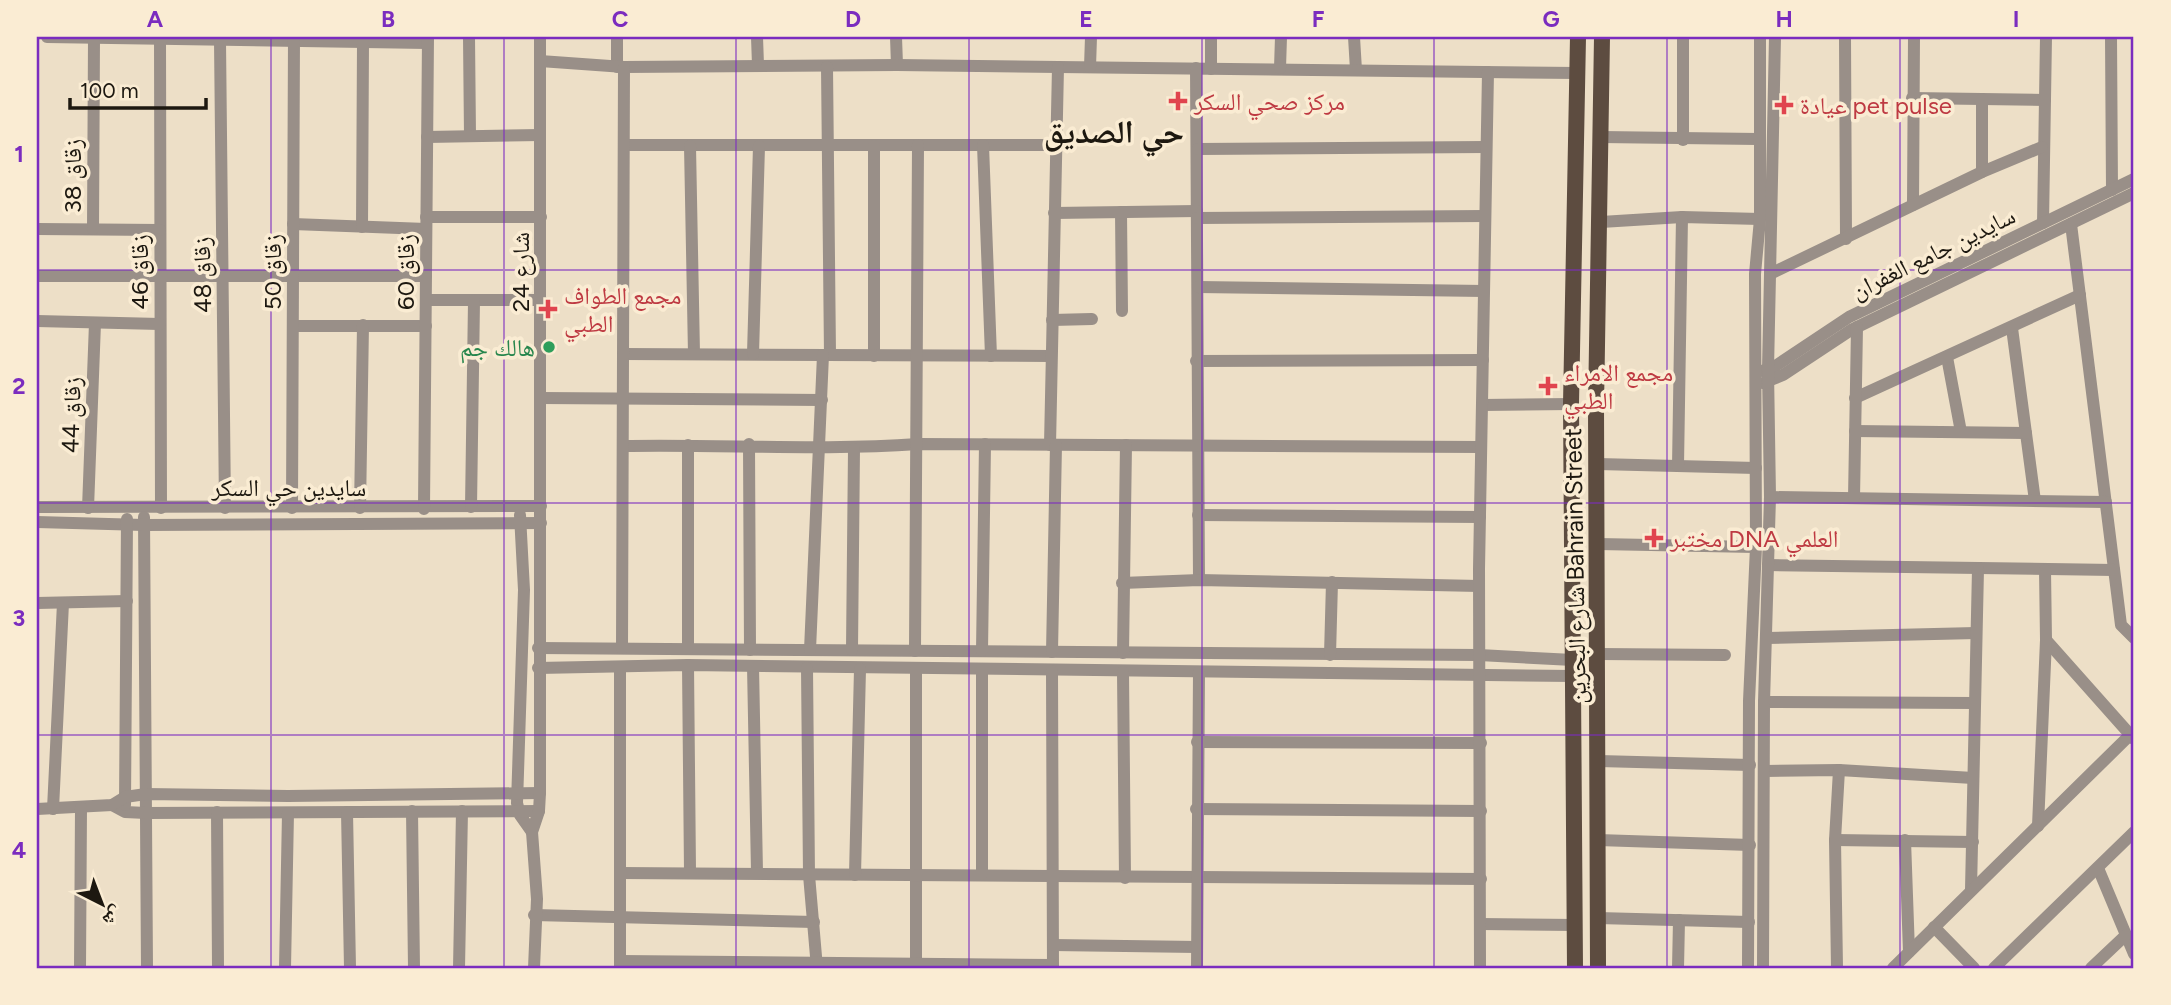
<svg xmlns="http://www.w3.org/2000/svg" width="2171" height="1005" font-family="Figtree,'Noto Naskh Arabic',sans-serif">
  <rect width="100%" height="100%" fill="#eddfc7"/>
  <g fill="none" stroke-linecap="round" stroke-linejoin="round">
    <!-- minor -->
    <g stroke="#998f88" stroke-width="12">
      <path d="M47 37 427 43"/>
      <path d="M160 37 161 508"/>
      <path d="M469 37 470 136"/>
      <path d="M617 37V67"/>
      <path d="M757 37 758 65"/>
      <path d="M896 37 897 65"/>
      <path d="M1354 37 1356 70"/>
      <path d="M1845 37 1846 239"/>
      <path d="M2111 37 2112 190"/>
      <path d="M220 41 225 508"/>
      <path d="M540 61 624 67 897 65 1577 73"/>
      <path d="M827 67 830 355"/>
      <path d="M1090 67 1091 37"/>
      <path d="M1196 68 1199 580"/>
      <path d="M1280 68 1281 37"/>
      <path d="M1211 69V37"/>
      <path d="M1912 98 2045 100"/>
      <path d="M427 137 540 135"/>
      <path d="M1601 137 1758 139"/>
      <path d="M1683 140V37"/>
      <path d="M624 145H1055"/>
      <path d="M983 145 991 356"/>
      <path d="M690 146 694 354"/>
      <path d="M874 146V356"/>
      <path d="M1198 149 1486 147"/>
      <path d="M1982 172V99"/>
      <path d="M1913 205 1914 37"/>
      <path d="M1121 212 1122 311"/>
      <path d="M1054 213 1197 211"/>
      <path d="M426 217H541"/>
      <path d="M1197 218 1485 216"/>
      <path d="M1601 222 1682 217 1760 219"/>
      <path d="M2043 223 2046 37"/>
      <path d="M293 224 426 229"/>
      <path d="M2071 224 2121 625 2134 638"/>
      <path d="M362 227 363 43"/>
      <path d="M37 229 160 230"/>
      <path d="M93 229 94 38"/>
      <path d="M1770 274 1982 172 2042 147"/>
      <path d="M37 276H426"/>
      <path d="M1198 287 1484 291"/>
      <path d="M426 300H541"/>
      <path d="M1052 320 1092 319"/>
      <path d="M37 321 160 324"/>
      <path d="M293 326H426"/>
      <path d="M2012 328 2035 501"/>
      <path d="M623 354 1051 356"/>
      <path d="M753 354 759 146"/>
      <path d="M1947 357 1961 432"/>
      <path d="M1196 361 1483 360"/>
      <path d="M1762 371 1774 367 1849 317 2134 179"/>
      <path d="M1763 383 1783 375 1851 330 2134 193"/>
      <path d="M541 398 822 400"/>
      <path d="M1855 398 2080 295"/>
      <path d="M1482 405 1571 404"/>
      <path d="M1855 431 2026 433"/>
      <path d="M749 444 750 650"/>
      <path d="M1050 445 1058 67"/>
      <path d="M623 446C721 444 820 451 918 444L1481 447"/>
      <path d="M1598 464 1756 468"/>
      <path d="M1678 466 1682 217"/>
      <path d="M1770 497 2106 502"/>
      <path d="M1854 498 1857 327"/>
      <path d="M37 507 541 506"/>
      <path d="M471 507 474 301"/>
      <path d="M88 508 95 323"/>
      <path d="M292 508 294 37"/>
      <path d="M360 508 363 325"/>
      <path d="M424 509 428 37"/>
      <path d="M520 515 524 590 517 803 520 815 532 832"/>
      <path d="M1198 515 1480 517"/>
      <path d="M144 517 147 968"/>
      <path d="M37 522 144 525 541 523"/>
      <path d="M1598 544 1756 547"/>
      <path d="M1768 565 2114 570"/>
      <path d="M1122 583 1199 580 1479 586"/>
      <path d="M37 603 127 601"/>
      <path d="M1767 638 1976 633"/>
      <path d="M2046 640 2134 739"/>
      <path d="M538 648 1479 655 1573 660"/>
      <path d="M622 648 624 67"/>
      <path d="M688 649V445"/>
      <path d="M810 650 823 355"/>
      <path d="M852 650 854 449"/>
      <path d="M915 651 918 145"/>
      <path d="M982 651 985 444"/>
      <path d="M1052 652 1056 445"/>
      <path d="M1123 653 1126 445"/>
      <path d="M1599 654 1725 655"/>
      <path d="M1330 655 1332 582"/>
      <path d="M688 665 690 871"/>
      <path d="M753 666 757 872"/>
      <path d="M538 668 688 665 1573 676"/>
      <path d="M807 668 809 875 817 968"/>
      <path d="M916 670V968"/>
      <path d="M1052 671 1053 968"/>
      <path d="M1123 672 1125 878"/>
      <path d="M1764 702 1975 703"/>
      <path d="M1197 742 1481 743"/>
      <path d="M1599 761 1750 765"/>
      <path d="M1765 771 1839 770 1973 778"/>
      <path d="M112 805 125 812 146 813 539 811"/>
      <path d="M125 805 127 519"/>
      <path d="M37 809 112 805 125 797 146 794 288 796 540 793"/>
      <path d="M53 809 63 603"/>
      <path d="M1196 809 1481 811"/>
      <path d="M412 811 414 968"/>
      <path d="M217 812 218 968"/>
      <path d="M347 812 350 968"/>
      <path d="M2038 826 2046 640 2045 570"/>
      <path d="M1598 840 1750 845"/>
      <path d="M1835 840 1973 842"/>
      <path d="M1905 840 1909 952"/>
      <path d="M2098 868 2134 954"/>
      <path d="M620 873 1481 879"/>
      <path d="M982 874V670"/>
      <path d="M855 875 860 669"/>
      <path d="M1971 890 1978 569"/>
      <path d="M534 915 814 922"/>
      <path d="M1598 918 1749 922"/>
      <path d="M1480 924 1575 925"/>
      <path d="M1934 927 1974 968"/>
      <path d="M1053 945 1197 947"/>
      <path d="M620 961 1053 965"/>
      <path d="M80 968 81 808"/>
      <path d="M285 968 288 813"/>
      <path d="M459 968 462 811"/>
      <path d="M534 968 537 899 532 832 539 811 540 793V37"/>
      <path d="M620 968V667"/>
      <path d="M1197 968 1199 672"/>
      <path d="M1480 968 1479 569 1488 72"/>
      <path d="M1678 968 1679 920"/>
      <path d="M1748 968 1749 701 1756 547 1755 274 1760 219V37"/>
      <path d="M1763 968 1764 702 1770 497 1768 370 1775 37"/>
      <path d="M1837 968 1835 840 1839 770"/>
      <path d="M1893 968 2130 735"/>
      <path d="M1994 968 2134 832"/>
      <path d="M2091 968 2126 935"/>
    </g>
    <!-- major -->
    <g stroke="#5d4c40" stroke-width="16">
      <path d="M1575 968 1571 404 1578 37"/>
      <path d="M1598 968 1596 407 1602 37"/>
    </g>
  </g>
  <!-- grid -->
  <path fill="none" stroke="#7b2cbf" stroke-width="2" stroke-opacity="0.55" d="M271 37V968M504 37V968M736 37V968M969 37V968M1202 37V968M1434 37V968M1667 37V968M1900 37V968M37 270H2134M37 503H2134M37 735H2134"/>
  <!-- markers -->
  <g fill="#e0444e" stroke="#faecd3" stroke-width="2.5">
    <path d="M1174.5 90.5h7v7h7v7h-7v7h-7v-7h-7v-7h7z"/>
    <path d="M1780.5 94.5h7v7h7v7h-7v7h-7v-7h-7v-7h7z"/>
    <path d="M544.5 298.5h7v7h7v7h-7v7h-7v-7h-7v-7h7z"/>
    <path d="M1544.5 375.5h7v7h7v7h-7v7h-7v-7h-7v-7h7z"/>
    <path d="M1650.5 527.5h7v7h7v7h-7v7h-7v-7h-7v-7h7z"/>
  </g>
  <circle fill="#2e9e5b" stroke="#faecd3" stroke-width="2.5" cx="549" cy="347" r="7"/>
  <g text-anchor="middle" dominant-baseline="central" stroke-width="7" stroke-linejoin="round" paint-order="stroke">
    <!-- health labels -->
    <g font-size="24" fill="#be3a42" stroke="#faecd3" text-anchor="start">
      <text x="1194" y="101">مركز صحي السكر</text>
      <text x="1800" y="105">عيادة pet pulse</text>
      <text x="564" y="295">مجمع الطواف<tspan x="564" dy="28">الطبي</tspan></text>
      <text x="1564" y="372">مجمع الامراء<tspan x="1564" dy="28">الطبي</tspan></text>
      <text x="1670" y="538">مختبر DNA العلمي</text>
    </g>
    <!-- street labels -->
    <g font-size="24" fill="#1d1810" stroke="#faecd3">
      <text transform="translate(72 176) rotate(-90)">زقاق 38</text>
      <text transform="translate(1933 253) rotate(-26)">سايدين جامع الغفران</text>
      <text transform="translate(139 272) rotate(-90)">زقاق 46</text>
      <text transform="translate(272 272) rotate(-90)">زقاق 50</text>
      <text transform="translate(405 272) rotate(-90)">زقاق 60</text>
      <text transform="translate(520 272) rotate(-90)">شارع 24</text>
      <text transform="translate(202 275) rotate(-91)">زقاق 48</text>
      <text transform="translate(71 415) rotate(-88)">زقاق 44</text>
      <text x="289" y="487">سايدين حي السكر</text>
      <text transform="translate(1575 566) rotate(-91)">شارع البحرين Bahrain Street</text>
    </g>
    <!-- leisure labels -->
    <g font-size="24" fill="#27864d" stroke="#faecd3" text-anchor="end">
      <text x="535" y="347">هالك جم</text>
    </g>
    <!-- district labels -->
    <g font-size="32" font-weight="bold" fill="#1d1810" stroke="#faecd3">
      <text x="1114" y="132">حي الصديق</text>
    </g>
  </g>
  <!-- border -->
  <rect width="2171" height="1005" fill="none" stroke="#faecd3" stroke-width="77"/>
  <!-- north arrow -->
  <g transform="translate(102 904) rotate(138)" stroke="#faecd3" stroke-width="5" paint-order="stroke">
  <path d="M0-5L12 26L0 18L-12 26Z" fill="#1d1810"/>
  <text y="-10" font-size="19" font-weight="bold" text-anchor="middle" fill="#1d1810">ش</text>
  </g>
  <!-- scale -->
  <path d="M70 98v10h136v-10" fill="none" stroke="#1d1810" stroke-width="3.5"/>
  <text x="80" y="98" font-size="21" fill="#1d1810" stroke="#faecd3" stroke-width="5" paint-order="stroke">100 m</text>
  <rect x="38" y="38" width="2094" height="929" fill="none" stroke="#7b2cbf" stroke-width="2.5"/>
  <g font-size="23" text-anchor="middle" font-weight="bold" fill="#7b2cbf">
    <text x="155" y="27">A</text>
    <text x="388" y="27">B</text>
    <text x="620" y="27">C</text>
    <text x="853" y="27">D</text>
    <text x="1086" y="27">E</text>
    <text x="1318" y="27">F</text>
    <text x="1551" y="27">G</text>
    <text x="1784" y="27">H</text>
    <text x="2016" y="27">I</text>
    <text x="19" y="162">1</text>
    <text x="19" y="394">2</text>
    <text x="19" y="626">3</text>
    <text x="19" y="858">4</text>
  </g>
</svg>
